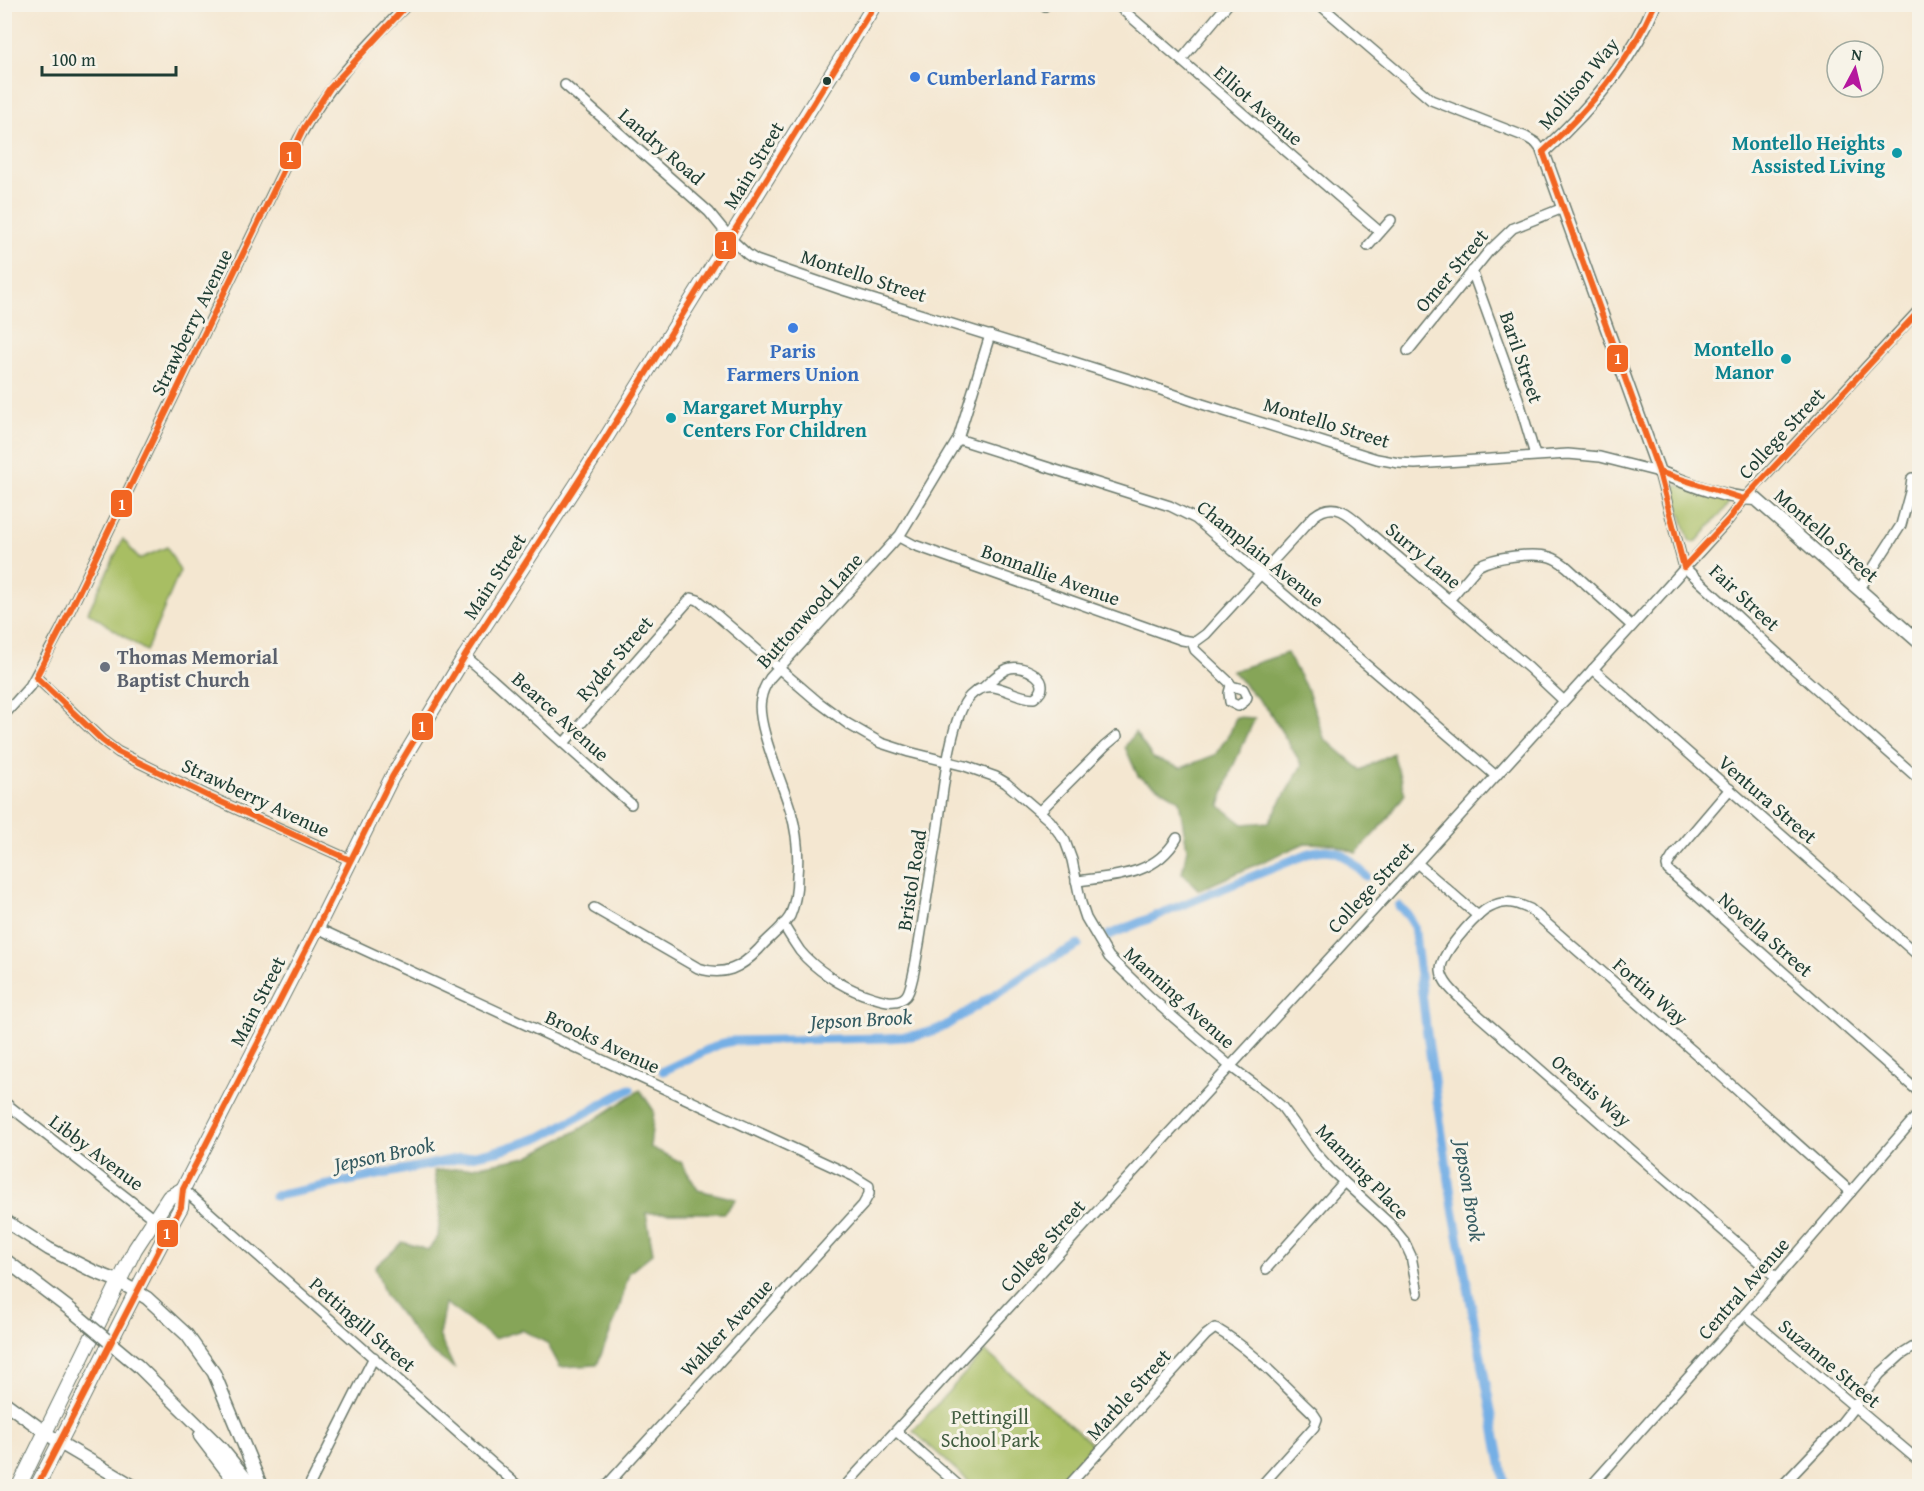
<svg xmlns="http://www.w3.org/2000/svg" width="1924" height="1491" font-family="'Gentium Book Plus',serif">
  <rect width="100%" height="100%" fill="#f7f3e8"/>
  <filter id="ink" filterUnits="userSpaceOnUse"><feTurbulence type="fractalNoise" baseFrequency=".0167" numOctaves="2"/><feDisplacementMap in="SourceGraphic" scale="12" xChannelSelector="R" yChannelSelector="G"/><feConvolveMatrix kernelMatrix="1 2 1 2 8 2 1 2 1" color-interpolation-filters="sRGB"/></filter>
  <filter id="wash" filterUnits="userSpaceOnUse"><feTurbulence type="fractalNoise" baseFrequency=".008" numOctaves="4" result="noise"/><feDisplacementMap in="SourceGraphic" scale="24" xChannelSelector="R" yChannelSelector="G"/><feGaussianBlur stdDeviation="1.35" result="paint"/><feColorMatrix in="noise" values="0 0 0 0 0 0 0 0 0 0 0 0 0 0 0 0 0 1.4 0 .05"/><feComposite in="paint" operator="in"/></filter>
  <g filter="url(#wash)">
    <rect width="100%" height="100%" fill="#f4e7d1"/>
    <!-- green -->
    <g fill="#a8be63" stroke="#647e4c" stroke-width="1.5">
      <path d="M1678 485 1728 502 1729 504 1697 541 1691 542 1689 540 1673 488Z"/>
      <path d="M123 539 139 559 167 547 180 571 146 651 88 612Z"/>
      <path d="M985 1351 1093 1445 1056 1486H974L913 1431Z"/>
    </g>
    <!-- forest -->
    <g fill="#86a559" stroke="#527146" stroke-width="1.5">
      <path d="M1287 653 1308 691 1324 738 1361 770 1393 753 1405 794 1385 822 1356 853 1333 844 1305 843 1199 890 1182 873 1187 849 1179 800 1138 776 1125 747 1135 732 1153 758 1181 768 1215 755 1230 733 1236 717 1255 718 1231 771 1220 806 1243 824 1269 822 1302 765 1269 711 1232 671Z"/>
      <path d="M640 1090 654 1111 650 1147 681 1162 698 1190 736 1199 724 1213H646L653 1253 629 1273 618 1313 597 1365 560 1367 547 1343 522 1330 494 1339 445 1303 439 1335 454 1368 427 1349 385 1295 375 1267 403 1242 428 1250 438 1237 440 1209 434 1171 473 1167 527 1157 582 1128Z"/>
    </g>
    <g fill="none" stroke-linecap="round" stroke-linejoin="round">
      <!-- canal -->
      <g stroke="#74afe5" stroke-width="9">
        <path d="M1399 906 1407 914 1414 925 1426 1027 1453 1208 1505 1485"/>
        <path d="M1109 935 1312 852C1340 845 1347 858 1366 876"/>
        <path d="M663 1071 720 1044 733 1041 886 1038C908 1037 926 1035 945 1026L1051 959 1078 945"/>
        <path d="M275 1196 500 1150 541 1137 630 1089"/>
      </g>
    </g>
  </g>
  <g filter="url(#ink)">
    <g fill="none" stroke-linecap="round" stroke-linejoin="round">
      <defs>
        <g id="minor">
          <path d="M1116 4 1380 232"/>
          <path d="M1319 4 1431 100 1526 137 1536 143 1543 152"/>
          <path d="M1045 6 1046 4"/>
          <path d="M1181 60 1228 4"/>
          <path d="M565 85 709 212 731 239 747 254 756 260 843 290 1132 380 1202 404 1377 459 1399 463 1415 464 1568 454 1600 457 1659 472 1684 567 1793 668 1920 780"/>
          <path d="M1368 246 1391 220"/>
          <path d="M1472 271 1518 398 1535 455"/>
          <path d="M1408 351 1489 251 1513 228 1563 208"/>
          <path d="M958 439 1170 506 1196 519 1496 776"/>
          <path d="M899 537 914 545 1182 640 1195 642 1206 634 1314 516C1337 497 1354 519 1371 534L1529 668 1563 700"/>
          <path d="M1859 590 1901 525 1910 492 1912 478"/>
          <path d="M1449 600 1478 566C1493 557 1533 552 1550 557 1557 559 1562 563 1567 567L1632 626"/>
          <path d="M1192 642 1195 650 1229 682 1231 685 1229 693 1230 702 1238 706 1245 701 1247 697 1243 689 1235 687"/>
          <path d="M465 656 492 679 631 804"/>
          <path d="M1593 669 1920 957"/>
          <path d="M36 677 102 740 118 752 210 797 350 860"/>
          <path d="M4 715 30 686 61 629 299 138C329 83 365 48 408 4"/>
          <path d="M564 743 691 598 698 600 712 611 817 701 848 724 881 743 909 752 965 766 996 777 1006 783 1050 821 1065 841 1072 860 1081 903 1086 918 1109 957 1150 997 1230 1066 1266 1093 1282 1107 1315 1152 1331 1170 1390 1224 1404 1241 1411 1256 1418 1293"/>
          <path d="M1730 789 1673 856 1667 866 1668 870 1920 1093"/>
          <path d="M1040 811 1105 746 1117 736"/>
          <path d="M1417 863 1478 916"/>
          <path d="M1076 881C1115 876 1155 876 1177 838"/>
          <path d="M594 908 698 968C724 977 741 968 759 949 768 938 783 928 790 916 795 904 797 888 797 876 799 854 797 833 791 812 784 786 755 723 761 699 762 692 766 684 770 678L900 535 958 439 990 335"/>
          <path d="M783 924C788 933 794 942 800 951 815 969 841 986 863 994 875 998 896 1007 906 996 912 990 917 954 919 944 925 905 932 866 938 827 942 798 950 716 970 696 992 674 1010 698 1034 698 1057 683 1025 662 1007 669 998 673 991 681 984 687"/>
          <path d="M317 928 853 1176 869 1186V1194L863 1205 606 1486"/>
          <path d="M4 1102 168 1230"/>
          <path d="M183 1189 518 1486"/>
          <path d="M1266 1269 1344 1182"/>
          <path d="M1777 1278 1469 1007C1459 997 1442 984 1441 970 1440 954 1472 920 1485 910 1490 907 1496 904 1502 903 1512 901 1520 905 1530 909L1718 1073 1851 1192"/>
          <path d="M1745 1314 1920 1462"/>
          <path d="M896 1431 959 1486"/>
          <path d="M309 1486 374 1357"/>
          <path d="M845 1486 1417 863 1664 591 1729 519 1744 499 1920 309"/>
          <path d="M1068 1486 1206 1335 1215 1328C1252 1349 1282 1384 1313 1413L1317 1419 1314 1427 1261 1486"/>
          <path d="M1591 1486 1745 1314 1920 1112"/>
          <path d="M1782 1486 1839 1426 1880 1374 1901 1355 1920 1343"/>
        </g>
        <g id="major">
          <path d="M1655 4C1632 62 1588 111 1543 152L1659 472C1687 483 1726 499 1756 499L1920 643"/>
          <path d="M4 1220 49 1249 95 1272 118 1281 147 1298 187 1335 214 1373 261 1486"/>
          <path d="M4 1259 71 1310"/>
          <path d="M138 1366 221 1448 252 1486"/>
          <path d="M4 1402 60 1443 133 1486"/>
          <path d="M200 1436 238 1486"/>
        </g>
        <g id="highway">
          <path d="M19 1486 135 1249 169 1197 183 1189"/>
          <path d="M37 1486C86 1394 130 1298 181 1207L183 1189 317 928 392 777 465 656 591 462 875 4"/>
        </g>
      </defs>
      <!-- minor casing -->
      <use href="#minor" stroke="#6a786b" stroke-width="12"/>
      <!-- major casing -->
      <use href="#major" stroke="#6a786b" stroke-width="15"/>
      <!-- highway casing -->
      <use href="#highway" stroke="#6a786b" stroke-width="16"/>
      <!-- minor -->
      <use href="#minor" stroke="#fff" stroke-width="9"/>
      <!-- major -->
      <use href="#major" stroke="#fff" stroke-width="12"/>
      <!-- highway -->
      <use href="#highway" stroke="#fff" stroke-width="14"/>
      <defs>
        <path id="major-bridge" d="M71 1310 138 1366"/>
      </defs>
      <!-- major-bridge casing -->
      <use href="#major-bridge" stroke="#6a786b" stroke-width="15" stroke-linecap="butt"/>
      <!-- major-bridge -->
      <use href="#major-bridge" stroke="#fff" stroke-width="12"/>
      <defs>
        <g id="bus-1">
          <path d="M1543 152 1659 472 1684 567"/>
          <path d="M1543 152C1589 109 1629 63 1655 4"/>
          <path d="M1659 472 1744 499"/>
          <path d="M1684 567 1729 519 1744 499 1920 310"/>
          <path d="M36 677 61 629 304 128 330 88 408 4"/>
          <path d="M36 677 102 740 118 752 210 797 350 860"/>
          <path d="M37 1486 181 1207 183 1189 317 928 392 777 465 656 591 462 875 4"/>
        </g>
      </defs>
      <!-- bus-1 casing -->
      <use href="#bus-1" stroke="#f7f3e8" stroke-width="10"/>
      <!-- bus-1 -->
      <use href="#bus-1" stroke="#f26522" stroke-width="6"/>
    </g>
  </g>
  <!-- markers -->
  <g fill="#3f7fe0" stroke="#f7f3e8" stroke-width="2">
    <circle cx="915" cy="77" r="6"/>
    <circle cx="793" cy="328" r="6"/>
  </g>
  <circle fill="#1f3d34" stroke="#f7f3e8" stroke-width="2" cx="827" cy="81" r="5"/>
  <g fill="#0f9aa8" stroke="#f7f3e8" stroke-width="2">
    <circle cx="1897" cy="153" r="6"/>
    <circle cx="1786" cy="359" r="6"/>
    <circle cx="671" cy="418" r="6"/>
  </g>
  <circle fill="#6b7280" stroke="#f7f3e8" stroke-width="2" cx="105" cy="667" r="6"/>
  <g text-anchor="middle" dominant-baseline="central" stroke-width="6" stroke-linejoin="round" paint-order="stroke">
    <!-- shop labels -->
    <g font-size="20" font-weight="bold" fill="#366cbe" stroke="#f7f3e8" text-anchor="start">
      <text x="927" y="77">Cumberland Farms</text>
      <text x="793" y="350" text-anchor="middle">Paris<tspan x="793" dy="23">Farmers Union</tspan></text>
    </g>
    <!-- street labels -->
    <g font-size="20" fill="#1f3d34" stroke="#f7f3e8">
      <text transform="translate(1578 83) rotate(-50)">Mollison Way</text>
      <text transform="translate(1259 105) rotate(41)">Elliot Avenue</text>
      <text transform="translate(662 146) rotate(41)">Landry Road</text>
      <text transform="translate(753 165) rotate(-59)">Main Street</text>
      <text transform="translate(1451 270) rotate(-50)">Omer Street</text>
      <text transform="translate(864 275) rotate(18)">Montello Street</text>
      <text transform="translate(191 322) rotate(-64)">Strawberry Avenue</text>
      <text transform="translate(1522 357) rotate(71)">Baril Street</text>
      <text transform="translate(1327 422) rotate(17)">Montello Street</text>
      <text transform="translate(1781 433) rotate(-47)">College Street</text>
      <text transform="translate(1827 535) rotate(41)">Montello Street</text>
      <text transform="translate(1261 553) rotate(39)">Champlain Avenue</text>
      <text transform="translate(1424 555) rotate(40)">Surry Lane</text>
      <text transform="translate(1051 574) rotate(20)">Bonnallie Avenue</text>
      <text transform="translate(494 576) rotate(-57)">Main Street</text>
      <text transform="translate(1745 597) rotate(43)">Fair Street</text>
      <text transform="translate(809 610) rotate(-48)">Buttonwood Lane</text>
      <text transform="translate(614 658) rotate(-49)">Ryder Street</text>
      <text transform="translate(561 716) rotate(42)">Bearce Avenue</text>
      <text transform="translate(256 797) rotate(25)">Strawberry Avenue</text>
      <text transform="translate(1768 799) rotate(41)">Ventura Street</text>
      <text transform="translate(911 880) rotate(-81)">Bristol Road</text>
      <text transform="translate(1370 887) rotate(-47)">College Street</text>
      <text transform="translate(1766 934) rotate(41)">Novella Street</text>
      <text transform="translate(1651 991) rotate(41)">Fortin Way</text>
      <text transform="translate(1180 997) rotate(42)">Manning Avenue</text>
      <text transform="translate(257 1001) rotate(-63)">Main Street</text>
      <text transform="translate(603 1041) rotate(25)">Brooks Avenue</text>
      <text transform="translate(1592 1090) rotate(41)">Orestis Way</text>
      <text transform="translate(97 1152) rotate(37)">Libby Avenue</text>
      <text transform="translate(1363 1171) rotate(46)">Manning Place</text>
      <text transform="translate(1042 1245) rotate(-48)">College Street</text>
      <text transform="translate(1743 1288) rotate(-49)">Central Avenue</text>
      <text transform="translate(363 1324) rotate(41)">Pettingill Street</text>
      <text transform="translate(726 1327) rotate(-47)">Walker Avenue</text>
      <text transform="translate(1830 1363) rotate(40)">Suzanne Street</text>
      <text transform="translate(1128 1394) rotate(-48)">Marble Street</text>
    </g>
    <!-- culture labels -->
    <g font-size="20" font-weight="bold" fill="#0d838f" stroke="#f7f3e8" text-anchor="end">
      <text x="1885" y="142">Montello Heights<tspan x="1885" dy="23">Assisted Living</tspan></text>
      <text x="1774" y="348">Montello<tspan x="1774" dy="23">Manor</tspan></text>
      <text x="683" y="406" text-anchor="start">Margaret Murphy<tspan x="683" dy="23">Centers For Children</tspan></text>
    </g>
    <!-- worship labels -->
    <g font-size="20" font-weight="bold" fill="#5b616d" stroke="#f7f3e8" text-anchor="start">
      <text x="117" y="656">Thomas Memorial<tspan x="117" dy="23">Baptist Church</tspan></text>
    </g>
    <!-- park labels -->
    <g font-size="20" fill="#415d40" stroke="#f7f3e8">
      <text x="990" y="1416">Pettingill<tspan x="990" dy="23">School Park</tspan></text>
    </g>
    <!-- water labels -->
    <g font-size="21" font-style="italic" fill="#345a60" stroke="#f7f3e8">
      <text transform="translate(861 1019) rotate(-3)">Jepson Brook</text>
      <text transform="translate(384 1154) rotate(-12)">Jepson Brook</text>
      <text transform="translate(1470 1191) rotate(81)">Jepson Brook</text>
    </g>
  </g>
  <g stroke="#f7f3e8" stroke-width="2">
    <rect x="279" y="141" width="23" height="29" rx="6" fill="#f26522"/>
    <rect x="714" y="231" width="23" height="29" rx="6" fill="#f26522"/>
    <rect x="1606" y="344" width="23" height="29" rx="6" fill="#f26522"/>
    <rect x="110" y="489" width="23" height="29" rx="6" fill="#f26522"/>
    <rect x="411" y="712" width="23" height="29" rx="6" fill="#f26522"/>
    <rect x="156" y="1219" width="23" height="29" rx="6" fill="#f26522"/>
  </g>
  <g font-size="16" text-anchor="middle" font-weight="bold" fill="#fff">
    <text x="290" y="162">1</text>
    <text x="725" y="251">1</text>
    <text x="1618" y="364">1</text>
    <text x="122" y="510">1</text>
    <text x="422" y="732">1</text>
    <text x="167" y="1239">1</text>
  </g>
  <!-- margin -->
  <rect width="1924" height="1491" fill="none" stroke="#f7f3e8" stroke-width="24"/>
  <!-- north arrow -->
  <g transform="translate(1855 69) rotate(7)"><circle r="28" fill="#f7f3e8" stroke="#a1aaa0" stroke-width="1.5"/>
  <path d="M0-4.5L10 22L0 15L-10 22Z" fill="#b5179e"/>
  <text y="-9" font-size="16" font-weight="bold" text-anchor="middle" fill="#1f3d34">N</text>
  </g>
  <!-- scale -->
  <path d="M42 66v9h134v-9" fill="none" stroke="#1f3d34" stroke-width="3"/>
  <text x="51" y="66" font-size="18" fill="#1f3d34" stroke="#f7f3e8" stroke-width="4.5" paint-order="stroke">100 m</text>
</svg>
